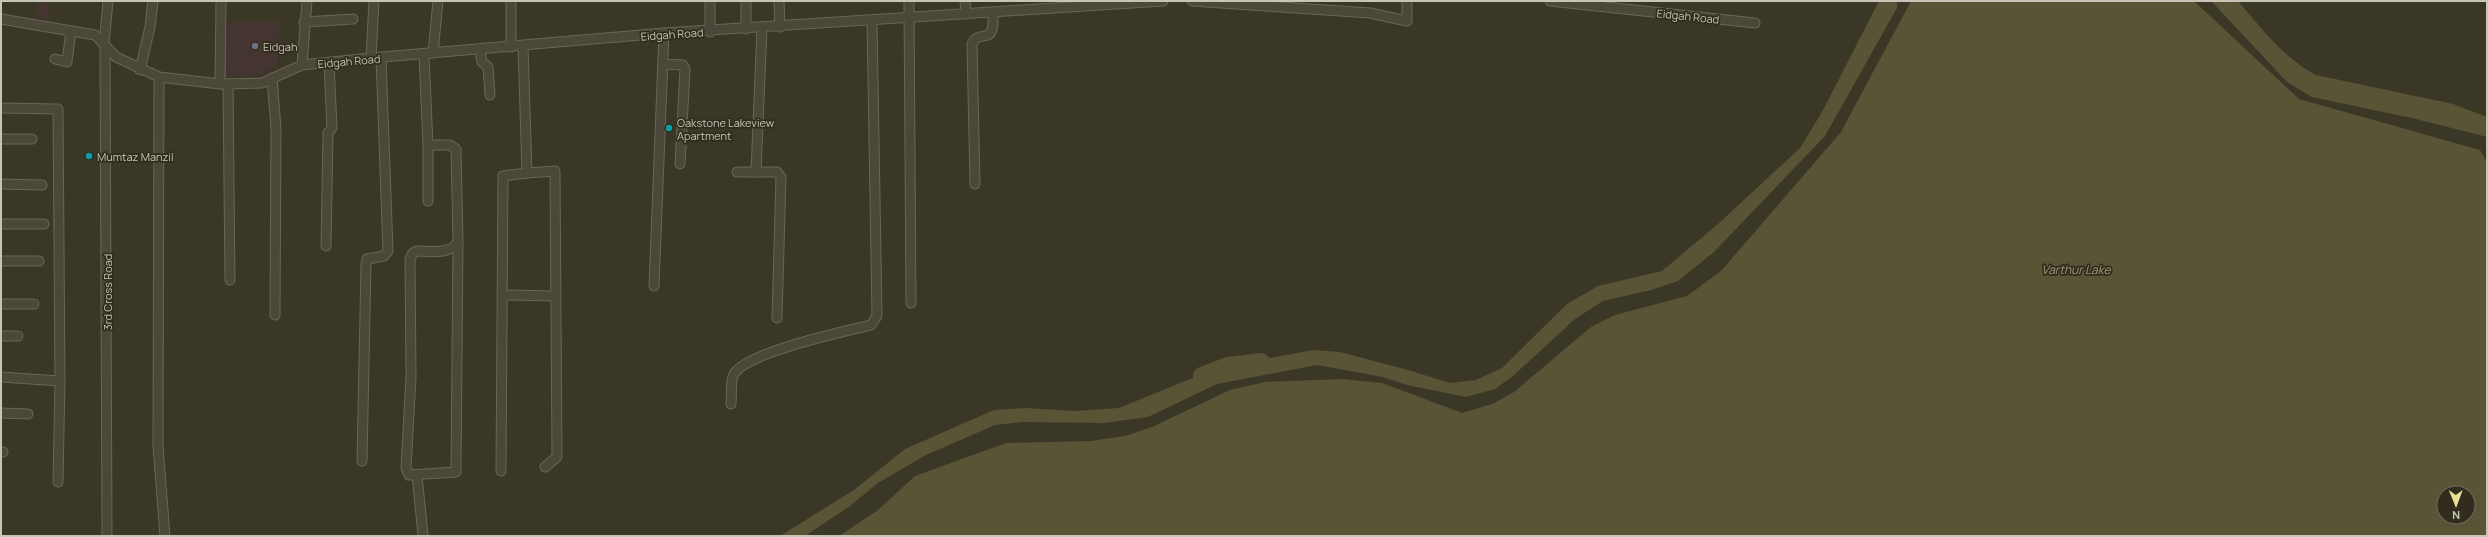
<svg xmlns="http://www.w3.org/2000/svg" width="2488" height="537" font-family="Manrope,sans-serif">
  <rect width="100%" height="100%" fill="#3a3726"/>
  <!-- green -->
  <g fill="#453531">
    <path d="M37 1H50L48 20 35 16Z"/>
    <path d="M223 22H280L278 65 257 76 223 77Z"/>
  </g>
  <!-- water -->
  <g fill="#595436" fill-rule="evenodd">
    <path d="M1879 1H1897V8L1825 136 1714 252 1678 281 1651 290 1603 301 1575 319 1513 376 1495 389 1466 397 1407 385 1383 377 1317 365 1217 384 1148 417 1104 423 1022 422 995 425 926 455 878 483 850 506 805 536H780L854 490 905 449 994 410 1026 408 1074 411 1119 408 1217 368 1313 350 1340 352 1408 370 1450 383 1476 380 1502 368 1567 304 1598 286 1662 271 1718 224 1800 148 1822 112Z"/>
    <path d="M1911 1H2194L2299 99 2480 150 2487 162V536H839L878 510 915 476 1006 443 1091 441 1125 436 1152 427 1230 390 1265 382 1342 379 1382 383 1462 413 1492 404 1514 392 1591 327 1615 315 1687 296 1721 271 1841 132ZM2444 493H2468V517H2444Z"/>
    <path d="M2211 1H2238C2261 28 2284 58 2316 75L2453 104 2487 117V137L2416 119 2312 97 2287 82Z"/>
  </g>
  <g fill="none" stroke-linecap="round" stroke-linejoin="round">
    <!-- river -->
    <path stroke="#595436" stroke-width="18" d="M1202 376 1228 366 1261 362"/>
    <defs>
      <g id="minor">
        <path d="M779 1 780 27"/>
        <path d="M909 1 911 303"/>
        <path d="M965 1 966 14"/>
        <path d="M1192 1 1370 13 1407 21V1"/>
        <path d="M1550 1 1755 23"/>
        <path d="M1 19 95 35 116 57 159 77 220 84 262 83 302 65 371 58 664 33 1163 1"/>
        <path d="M304 22 353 19"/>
        <path d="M746 29V1"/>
        <path d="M710 32V1"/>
        <path d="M104 44 108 1"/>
        <path d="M511 47V1"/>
        <path d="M105 48 107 536"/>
        <path d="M480 50 482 62 488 67 490 95"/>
        <path d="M433 53 438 1"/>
        <path d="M424 55 428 145V201"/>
        <path d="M371 58 374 1"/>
        <path d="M55 59 67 62 71 31"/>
        <path d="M663 64 683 65 685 69 680 164"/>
        <path d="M302 65 307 1"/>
        <path d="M140 70 150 27 153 1"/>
        <path d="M159 77 158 446 165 536"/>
        <path d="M272 78 276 129 275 315"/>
        <path d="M220 84 221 1"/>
        <path d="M228 84 230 280"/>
        <path d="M1 108 58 109 60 381 1 377"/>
        <path d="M1 139H32"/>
        <path d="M428 145H450L456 149 458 241C453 255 429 251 417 251L413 253 410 259 411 377 406 468 409 475 456 472 458 241"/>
        <path d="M737 172H777L781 177 777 318"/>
        <path d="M756 172 762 28"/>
        <path d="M527 173 555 171 557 457 545 467"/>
        <path d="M1 184 42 185"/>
        <path d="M975 184 972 44C980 27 995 49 993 13"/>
        <path d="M1 224H44"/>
        <path d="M326 246 328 133 332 128 329 63"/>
        <path d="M1 261H39"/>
        <path d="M654 286 664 33"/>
        <path d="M502 295 556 296"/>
        <path d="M1 304H34"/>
        <path d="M1 336H18"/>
        <path d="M731 404C732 396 730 380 734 374 747 352 843 332 871 325L877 316 872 21"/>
        <path d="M1 413 28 414"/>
        <path d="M1 452H3"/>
        <path d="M362 461 366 264 367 259 384 256 388 251 381 58"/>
        <path d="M501 471 503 176 527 173 523 46"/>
        <path d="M417 475 423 535"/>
        <path d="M58 482 60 381"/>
      </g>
    </defs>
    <!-- minor casing -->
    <use href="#minor" stroke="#696658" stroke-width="11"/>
    <!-- minor -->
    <use href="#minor" stroke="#4b483a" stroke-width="9"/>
  </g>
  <!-- markers -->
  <circle fill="#6b7280" stroke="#302d1f" stroke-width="1.5" cx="255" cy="46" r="4"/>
  <g fill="#0f9aa8" stroke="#302d1f" stroke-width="1.5">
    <circle cx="669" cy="128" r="4"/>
    <circle cx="89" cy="156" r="4"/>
  </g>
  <g text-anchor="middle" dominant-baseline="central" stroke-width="3.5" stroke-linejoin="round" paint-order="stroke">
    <!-- street labels -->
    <g font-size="11" fill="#c6c4b5" stroke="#302d1f">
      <text transform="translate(1688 16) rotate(6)">Eidgah Road</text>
      <text transform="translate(672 34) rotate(-4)">Eidgah Road</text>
      <text transform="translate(349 61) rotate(-5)">Eidgah Road</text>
      <text transform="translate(107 292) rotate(-90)">3rd Cross Road</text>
    </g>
    <!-- poi labels -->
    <g font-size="11" fill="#c6c4b5" stroke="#302d1f" text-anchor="start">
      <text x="263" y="46">Eidgah</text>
      <text x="677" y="122">Oakstone Lakeview<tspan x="677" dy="13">Apartment</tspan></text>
      <text x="97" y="156">Mumtaz Manzil</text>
    </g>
    <!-- water labels -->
    <g font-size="12" font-style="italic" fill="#a19972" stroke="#302d1f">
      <text x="2076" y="269">Varthur Lake</text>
    </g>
  </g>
  <!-- border -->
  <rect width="2488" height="537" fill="none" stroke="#c6c4b5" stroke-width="4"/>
  <!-- north arrow -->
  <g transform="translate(2456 505) rotate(179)"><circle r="19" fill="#302d1f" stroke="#6c695b"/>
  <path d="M0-3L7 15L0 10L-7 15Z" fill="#ece094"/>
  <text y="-6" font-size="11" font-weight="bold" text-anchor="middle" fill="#c6c4b5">N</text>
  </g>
</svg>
